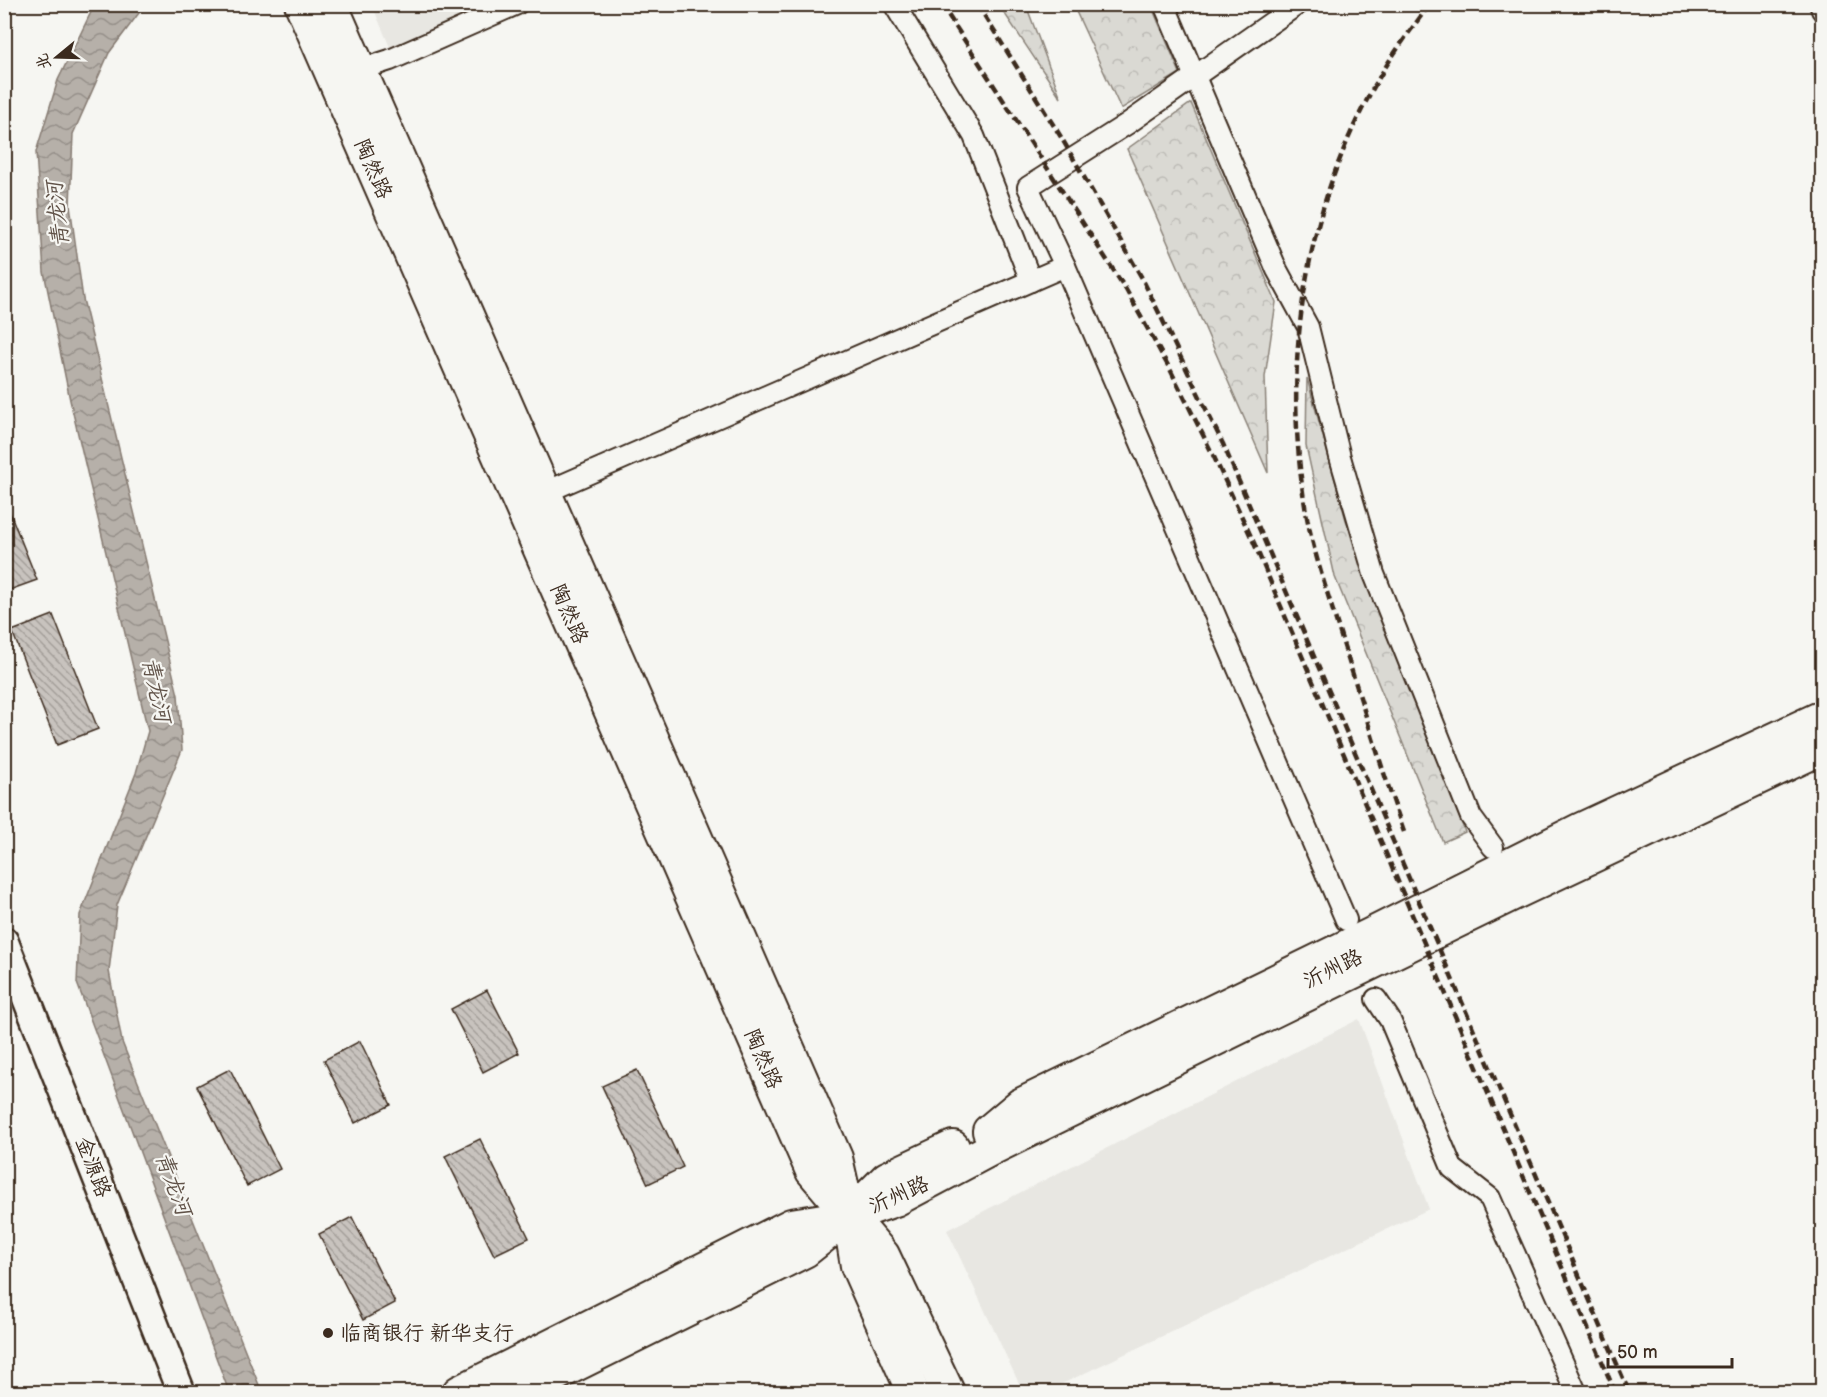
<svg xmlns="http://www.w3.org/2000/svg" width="1827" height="1397" font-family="'Balsamiq Sans','LXGW WenKai TC',sans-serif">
  <defs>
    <pattern id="forest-crowns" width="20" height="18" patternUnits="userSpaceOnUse" patternTransform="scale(1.5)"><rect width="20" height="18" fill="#dad9d3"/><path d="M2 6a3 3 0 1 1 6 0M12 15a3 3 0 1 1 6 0" fill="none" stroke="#bcbab5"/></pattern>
    <pattern id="water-waves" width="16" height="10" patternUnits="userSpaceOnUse" patternTransform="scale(1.5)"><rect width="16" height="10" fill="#b6b0a9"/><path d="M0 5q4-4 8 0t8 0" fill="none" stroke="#958f89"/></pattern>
    <pattern id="building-back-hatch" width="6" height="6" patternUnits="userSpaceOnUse" patternTransform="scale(1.5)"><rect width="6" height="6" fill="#c8c3be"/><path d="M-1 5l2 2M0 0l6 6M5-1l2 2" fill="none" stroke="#a49f9a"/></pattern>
  </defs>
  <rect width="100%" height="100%" fill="#f6f6f2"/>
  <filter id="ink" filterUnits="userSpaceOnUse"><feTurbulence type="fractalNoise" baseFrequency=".0167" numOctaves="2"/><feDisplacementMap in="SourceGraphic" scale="12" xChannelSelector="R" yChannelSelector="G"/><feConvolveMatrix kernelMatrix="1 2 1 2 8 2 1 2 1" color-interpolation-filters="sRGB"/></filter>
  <g filter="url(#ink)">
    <!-- built -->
    <g fill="#e8e7e2">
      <path d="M372 5H499L392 52Z"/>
      <path d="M1359 1019 1429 1209 1045 1392H1023L947 1230Z"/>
    </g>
    <!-- forest -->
    <g fill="url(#forest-crowns)" stroke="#8a8278" stroke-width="1.5">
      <path d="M999 5H1026L1061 98Z"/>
      <path d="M1073 5H1151L1180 73 1121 109Z"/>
      <path d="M1191 103 1276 302 1265 377 1268 473 1127 149Z"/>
      <path d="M1307 378 1346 520 1465 832 1443 842 1335 577 1306 446Z"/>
    </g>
    <!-- water -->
    <path fill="url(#water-waves)" stroke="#857a71" stroke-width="1.5" d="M95 4 145 5 109 53 73 134 70 205 83 299 178 695 182 750 117 905 109 971 122 1042 261 1390 255 1392H229L77 983 80 915 136 773 148 731 70 400 44 272 36 152 58 80Z"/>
    <!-- building -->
    <g fill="url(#building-back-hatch)" stroke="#3b2a1e" stroke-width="1.5">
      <path d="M4 498 37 580 4 592Z"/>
      <path d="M53 615 98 729 57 745 12 631Z"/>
      <path d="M487 990 519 1053 483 1072 451 1009Z"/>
      <path d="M360 1041 391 1105 355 1123 324 1060Z"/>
      <path d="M230 1069 280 1169 247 1186 197 1086Z"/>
      <path d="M637 1070 683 1167 648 1184 602 1086Z"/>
      <path d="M480 1139 529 1238 494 1255 445 1156Z"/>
      <path d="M352 1217 395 1303 363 1320 319 1234Z"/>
    </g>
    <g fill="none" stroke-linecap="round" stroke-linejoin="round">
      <defs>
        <g id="street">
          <path d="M894 4 974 136 1031 281"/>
          <path d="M1164 4 1277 270 1308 327 1340 457 1374 574 1471 817 1493 847"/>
          <path d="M1820 4 1822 10"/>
          <path d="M359 70 390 60 517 4"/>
          <path d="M1065 266 1346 920"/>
          <path d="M546 492 1065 266 1028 187 1127 124 1298 4"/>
          <path d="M1376 999 1390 1020 1452 1168 1490 1198 1576 1392"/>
        </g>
        <path id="secondary" d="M4 941 181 1392"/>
        <g id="primary">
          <path d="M301 4 812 1171 883 1255 948 1392"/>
          <path d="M331 4 836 1158 849 1216 857 1266 913 1392"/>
          <path d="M989 1131 1020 1105 1370 935 1579 830 1822 717"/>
          <path d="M459 1392 791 1225 849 1216 895 1200 993 1148 1519 891 1822 748"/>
          <path d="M521 1392 805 1251 849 1216 887 1178 953 1147"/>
        </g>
      </defs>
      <!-- street casing -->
      <use href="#street" stroke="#3b2a1e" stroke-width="24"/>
      <!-- secondary casing -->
      <use href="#secondary" stroke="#3b2a1e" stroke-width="32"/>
      <!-- primary casing -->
      <use href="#primary" stroke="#3b2a1e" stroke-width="36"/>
      <!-- street -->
      <use href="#street" stroke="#f6f6f2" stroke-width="20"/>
      <!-- secondary -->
      <use href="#secondary" stroke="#f6f6f2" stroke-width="27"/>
      <!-- primary -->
      <use href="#primary" stroke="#f6f6f2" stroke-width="32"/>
      <!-- rail -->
      <g stroke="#3b2a1e" stroke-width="4.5" stroke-dasharray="9 4.5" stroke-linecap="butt">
        <path d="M941 4 1125 288 1171 371 1214 457 1254 543 1615 1392"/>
        <path d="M977 4 1061 137 1142 278 1223 444 1629 1392"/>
        <path d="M1404 832C1382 770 1363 706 1343 643 1330 600 1314 556 1306 512 1280 359 1305 196 1388 63 1401 43 1415 24 1430 4"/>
      </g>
    </g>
  </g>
  <!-- markers -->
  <circle fill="#3b2a1e" stroke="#f6f6f2" stroke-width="2" cx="328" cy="1333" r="6"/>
  <g text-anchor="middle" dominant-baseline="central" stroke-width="4.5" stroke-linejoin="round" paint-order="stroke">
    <!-- street labels -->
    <g font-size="21" fill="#3b2a1e" stroke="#f6f6f2">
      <text transform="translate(373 169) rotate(66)">陶然路</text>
      <text transform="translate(569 614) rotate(66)">陶然路</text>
      <text transform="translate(1333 969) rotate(-26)">沂州路</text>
      <text transform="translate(763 1059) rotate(66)">陶然路</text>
      <text transform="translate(93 1167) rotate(69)">金源路</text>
      <text transform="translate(899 1195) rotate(-24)">沂州路</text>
    </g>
    <!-- poi labels -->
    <g font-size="21" fill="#3b2a1e" stroke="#f6f6f2" text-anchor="start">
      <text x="340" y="1333">临商银行 新华支行</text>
    </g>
    <!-- water labels -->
    <g font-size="22" font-style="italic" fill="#605248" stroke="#f6f6f2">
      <text transform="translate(58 214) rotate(-96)">青龙河</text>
      <text transform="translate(156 690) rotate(78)">青龙河</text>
      <text transform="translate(173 1184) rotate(70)">青龙河</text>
    </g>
  </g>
  <!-- margin -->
  <rect width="1827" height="1397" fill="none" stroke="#f6f6f2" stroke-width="24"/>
  <rect x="12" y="12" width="1803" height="1373" fill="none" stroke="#3b2a1e" stroke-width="2" filter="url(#ink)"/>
  <!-- north arrow -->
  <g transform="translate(57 57) rotate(251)" stroke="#f6f6f2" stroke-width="4.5" paint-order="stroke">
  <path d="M0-4.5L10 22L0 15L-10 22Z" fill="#3b2a1e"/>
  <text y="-9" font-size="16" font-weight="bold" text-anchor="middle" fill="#3b2a1e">北</text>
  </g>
  <!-- scale -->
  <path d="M1608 1358v9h124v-9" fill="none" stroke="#3b2a1e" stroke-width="3"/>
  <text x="1617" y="1358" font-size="18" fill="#3b2a1e" stroke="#f6f6f2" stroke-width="4.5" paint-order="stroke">50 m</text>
</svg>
